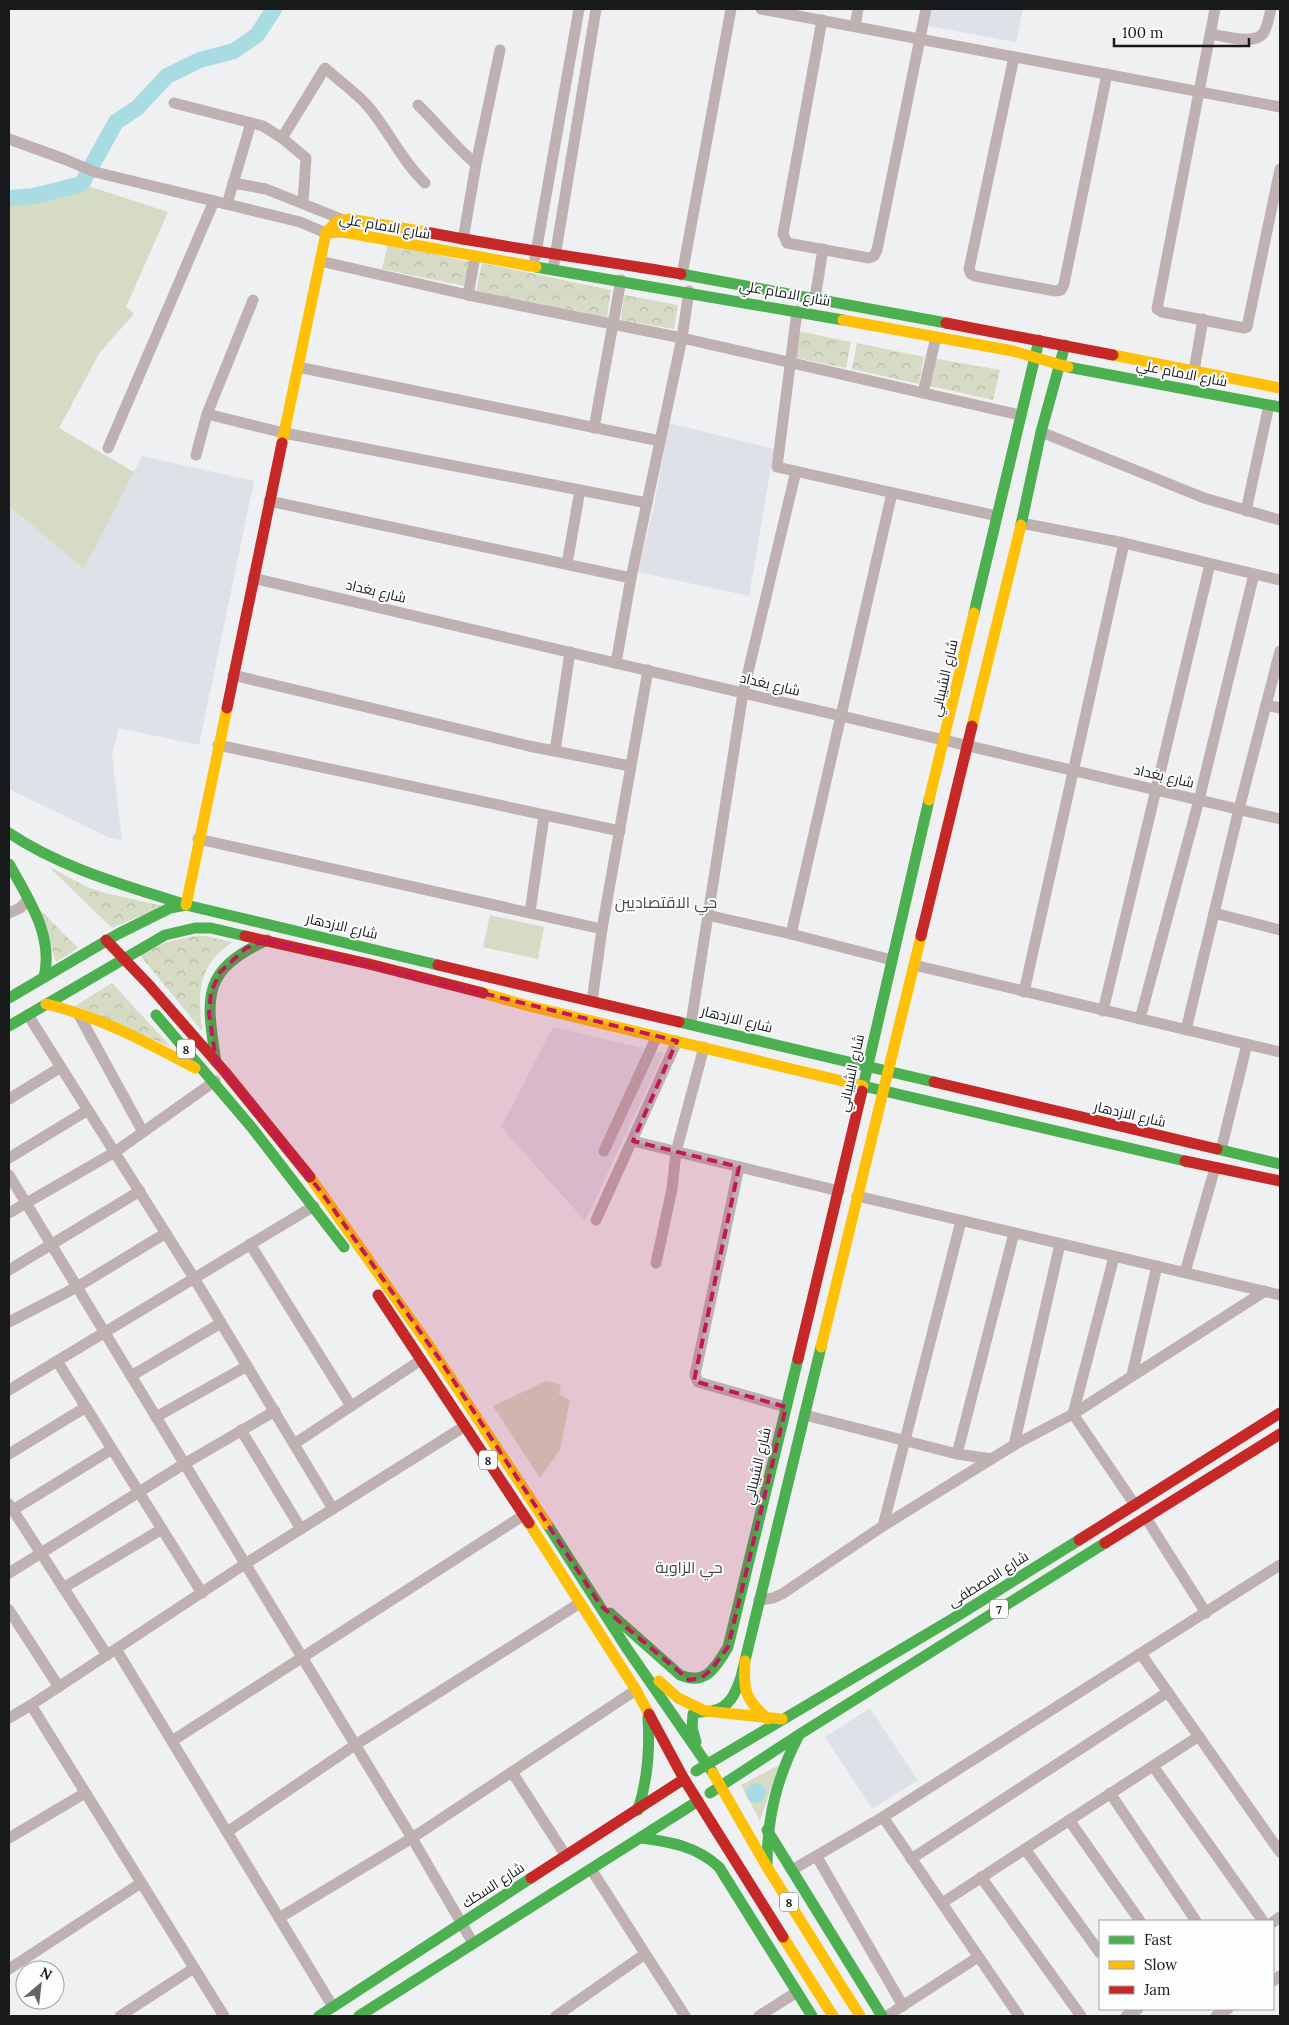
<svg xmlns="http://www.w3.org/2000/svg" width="1289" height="2025" font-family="Lora,Cairo,serif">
  <defs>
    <pattern id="park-crowns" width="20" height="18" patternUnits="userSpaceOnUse" patternTransform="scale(1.25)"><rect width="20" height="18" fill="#d5dbc4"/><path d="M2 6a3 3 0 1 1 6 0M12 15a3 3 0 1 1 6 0" fill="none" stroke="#b6bba8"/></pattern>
  </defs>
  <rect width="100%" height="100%" fill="#eff0f2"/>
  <!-- built -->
  <g fill="#dee1e7">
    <path d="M931 9H1023L1016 42 927 26Z"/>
    <path d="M669 423 774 449 749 596 638 572 654 506Z"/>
    <path d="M142 456 254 481 199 745 119 728 112 754 122 840 110 838 9 789V506L84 569Z"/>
    <path d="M553 1027 664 1053 585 1221 501 1127Z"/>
    <path d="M870 1708 918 1780 872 1809 825 1737Z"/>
  </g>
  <!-- park -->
  <g fill="url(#park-crowns)">
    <path d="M388 244 469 262 465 286 382 269Z"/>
    <path d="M482 263 611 290 607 317 476 291Z"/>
    <path d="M624 295 678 305 674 329 621 320Z"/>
    <path d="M798 331 851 342 846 368 793 357Z"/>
    <path d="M857 343 924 357 919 384 852 369Z"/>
    <path d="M932 358 1000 370 993 400 926 385Z"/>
    <path d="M48 866 87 887 105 893 163 906 112 928Z"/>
    <path d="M39 909 78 948 56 962Z"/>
    <path d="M195 936H206L232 942C197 967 198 992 202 1031L139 954 167 942Z"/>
    <path d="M112 983 171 1047 75 1006Z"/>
  </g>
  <!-- garden -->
  <g fill="#d5dbc4">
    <path d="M82 184 168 212 126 307 134 314 100 352 59 428 134 472 84 569 9 506V198L34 196Z"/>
    <path d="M490 915 544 927 538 959 483 947Z"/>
    <path d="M546 1381 561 1385 559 1394 570 1400 560 1450 540 1478 493 1406Z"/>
    <path d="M779 1765 760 1821 741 1785Z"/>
  </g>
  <!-- water -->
  <circle fill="#a8dbe2" cx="756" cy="1793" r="10"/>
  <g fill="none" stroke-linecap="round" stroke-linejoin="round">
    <!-- river -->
    <g stroke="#a8dbe2" stroke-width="16">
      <path d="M91 167 116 122 137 108 167 76 200 60 234 51 257 35 274 9"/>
      <path d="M9 198 34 196 82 184 88 172"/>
    </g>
    <!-- street -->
    <g stroke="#bfb1b2" stroke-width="11">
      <path d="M761 9 1280 107"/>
      <path d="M1215 9 1157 309 1162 312 1244 328 1247 327 1280 169"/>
      <path d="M822 20 783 234 787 243 869 258 874 256 877 250 926 9"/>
      <path d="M855 26 858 9"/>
      <path d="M1211 34C1223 36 1257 46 1264 32 1268 25 1269 16 1271 9"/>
      <path d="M1014 57 969 269 971 274 975 276 1055 291 1061 290 1064 284 1107 74"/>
      <path d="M174 103 263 126 282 138 306 158 303 203"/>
      <path d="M418 105C438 124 454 146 476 164"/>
      <path d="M282 138 325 68C338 80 354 91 366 104 388 129 401 160 425 183"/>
      <path d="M9 139 64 159 95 172 300 222 326 233"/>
      <path d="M233 183 266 189 341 219"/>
      <path d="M227 204 251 123"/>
      <path d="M463 240 476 164 500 50"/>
      <path d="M535 258 579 9"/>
      <path d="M320 261 468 295 682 338 1020 415"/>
      <path d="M553 269 596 9"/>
      <path d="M682 275 731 9"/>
      <path d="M468 295 475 257"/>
      <path d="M815 298 823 249"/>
      <path d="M797 311 777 467 997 516"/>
      <path d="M298 367 660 441"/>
      <path d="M1194 371 1203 319"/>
      <path d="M923 393 936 337"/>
      <path d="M207 414 284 433 647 503"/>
      <path d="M594 428 621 280"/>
      <path d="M1041 432 1204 498 1280 520"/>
      <path d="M108 448 214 201"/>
      <path d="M196 455 207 414 253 300"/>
      <path d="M269 501 631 578"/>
      <path d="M1246 511 1269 405"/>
      <path d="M1021 523 1124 543 1280 580"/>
      <path d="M567 564 580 490"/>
      <path d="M253 578 1280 819"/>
      <path d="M616 663 631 578 682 338 689 291"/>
      <path d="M233 675 529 746 630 766"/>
      <path d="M1266 705 1280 708"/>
      <path d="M218 745 620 831"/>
      <path d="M555 751 570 652"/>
      <path d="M198 839 602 929"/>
      <path d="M530 912 544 816"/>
      <path d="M9 913 20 908 28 900"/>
      <path d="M1214 913 1280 930"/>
      <path d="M707 915 791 934 892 960"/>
      <path d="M791 934 892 493"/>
      <path d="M914 965 1280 1052"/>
      <path d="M1024 992 1124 543"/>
      <path d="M592 1001 602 929 648 670"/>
      <path d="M1103 1011 1210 564"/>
      <path d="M28 1015 194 1278 333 1509"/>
      <path d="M79 1015 143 1132"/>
      <path d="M1140 1019 1199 800 1254 574"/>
      <path d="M691 1023 743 693 796 471"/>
      <path d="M1186 1030 1239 809 1280 651"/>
      <path d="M9 1099 61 1067"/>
      <path d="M633 1141 839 1191"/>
      <path d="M1221 1150 1247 1044"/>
      <path d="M604 1151 657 1036"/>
      <path d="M9 1158 88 1110"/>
      <path d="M739 1167 695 1375 698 1382 786 1407"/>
      <path d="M9 1175 412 1838 473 1943"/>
      <path d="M857 1196 1280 1295"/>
      <path d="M9 1213 115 1152 215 1081"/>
      <path d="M596 1220 677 1041"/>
      <path d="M250 1244 351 1406"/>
      <path d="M1114 1257 1073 1414 1135 1505"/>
      <path d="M656 1263 672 1189 676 1152 704 1047"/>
      <path d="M9 1270 140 1191"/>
      <path d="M1185 1272 1215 1168"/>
      <path d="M9 1322 77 1287 166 1233"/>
      <path d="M57 1361 202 1593"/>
      <path d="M1132 1375 1157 1266"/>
      <path d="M131 1376 221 1323"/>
      <path d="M9 1390 314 1206"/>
      <path d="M805 1415 957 1454 992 1459"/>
      <path d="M156 1417 247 1366"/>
      <path d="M241 1430 301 1529"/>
      <path d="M294 1444 421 1360"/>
      <path d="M1014 1445 1060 1244"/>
      <path d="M9 1454 86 1407"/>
      <path d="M957 1454 1014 1233"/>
      <path d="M9 1504 107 1655"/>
      <path d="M13 1510 112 1449"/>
      <path d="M1146 1518 1206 1613"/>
      <path d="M883 1526 961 1221"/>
      <path d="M9 1573 184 1464 275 1411"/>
      <path d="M63 1588 162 1529"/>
      <path d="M759 1600 773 1598 782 1594 883 1526 1014 1445 1073 1414 1265 1291"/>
      <path d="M9 1610 59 1687"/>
      <path d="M116 1649 245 1564 465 1426"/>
      <path d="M1141 1654 1280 1852"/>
      <path d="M31 1705 224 2016"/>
      <path d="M9 1718 31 1705 116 1649 333 2007"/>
      <path d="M172 1741 524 1515"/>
      <path d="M1153 1766 1263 1921"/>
      <path d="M512 1772 566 1856"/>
      <path d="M1110 1793 1196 1921"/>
      <path d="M883 1817 1019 2016"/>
      <path d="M1069 1820 1140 1921"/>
      <path d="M227 1832 355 1745 580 1603"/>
      <path d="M9 1838 85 1793"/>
      <path d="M1025 1849 1100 1953"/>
      <path d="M817 1857 903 2006"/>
      <path d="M911 1859 1168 1692"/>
      <path d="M591 1869 685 2016"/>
      <path d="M792 1870 883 1817 1280 1565"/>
      <path d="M981 1877 1081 2016"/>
      <path d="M942 1903 1199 1736"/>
      <path d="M279 1918 412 1838 636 1690"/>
      <path d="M1273 1922 1280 1917"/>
      <path d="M9 1969 141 1883"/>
      <path d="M1273 1981 1280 1976"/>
      <path d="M120 2016 194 1968"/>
      <path d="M556 2016 645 1954"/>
      <path d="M759 2016 797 1992"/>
      <path d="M887 2016 978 1957"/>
      <path d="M1126 2016 1138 2009"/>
      <path d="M1216 2016 1228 2009"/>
    </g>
    <!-- fast -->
    <g stroke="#4caf50" stroke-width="11">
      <path d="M536 267 843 320"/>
      <path d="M681 274 946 323"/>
      <path d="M1068 367 1280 407"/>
      <path d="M1021 525 1041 432 1065 345"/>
      <path d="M974 613 1039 340"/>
      <path d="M9 833C63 869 125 885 186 905"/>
      <path d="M9 864C28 898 54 936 44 977"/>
      <path d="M9 998 118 934 170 908 186 905 438 965"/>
      <path d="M156 1015 253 1129 344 1247"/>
      <path d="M679 1022 934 1082"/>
      <path d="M9 1026 165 935 195 928H211L245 936"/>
      <path d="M216 1062C206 996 201 971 267 940"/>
      <path d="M863 1086 1185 1161"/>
      <path d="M862 1091 929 800"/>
      <path d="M1217 1149 1280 1164"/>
      <path d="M547 1524 626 1647 713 1773"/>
      <path d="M610 1613 680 1675C706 1686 716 1667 728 1647L798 1359"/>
      <path d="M696 1742 692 1728 693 1714C699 1711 705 1712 712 1711 730 1708 736 1692 741 1677L821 1347"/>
      <path d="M696 1771 954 1618 1079 1540"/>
      <path d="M710 1793 800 1734 1105 1543"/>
      <path d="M638 1810C648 1779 650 1749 648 1717"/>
      <path d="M767 1830 882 2016"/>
      <path d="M641 1838C671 1842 696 1846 719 1867L812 2016"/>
      <path d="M767 1865C767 1817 777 1777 799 1735"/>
      <path d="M319 2016 531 1878"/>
      <path d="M359 2016 698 1801"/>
    </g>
    <!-- slow -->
    <g stroke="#ffc107" stroke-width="11">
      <path d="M326 233 343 232 536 267"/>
      <path d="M843 320 1013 351 1068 367"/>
      <path d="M1113 355 1280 388"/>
      <path d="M282 443 326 233 336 222 349 219 431 233"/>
      <path d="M972 726 1021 525"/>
      <path d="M929 800 974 613"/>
      <path d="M186 905 227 708"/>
      <path d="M483 993 525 1005 863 1086"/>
      <path d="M46 1004C98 1016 148 1043 195 1068"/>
      <path d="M310 1177 430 1347 547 1524"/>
      <path d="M821 1347 921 936"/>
      <path d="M529 1523 636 1690 649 1714"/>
      <path d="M745 1661C743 1690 745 1700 768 1719"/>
      <path d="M659 1681 678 1698 705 1711 782 1719"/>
      <path d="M713 1773 767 1867 860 2016"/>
      <path d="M783 1937 833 2016"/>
    </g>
    <!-- jam -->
    <g stroke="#c62828" stroke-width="11">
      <path d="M431 233C514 249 598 260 681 274"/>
      <path d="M946 323 1113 355"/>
      <path d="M227 708 282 443"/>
      <path d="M245 936 369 964 483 993"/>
      <path d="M921 936 972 726"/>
      <path d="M106 940 149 985 225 1072 310 1177"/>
      <path d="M438 965 679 1022"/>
      <path d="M934 1082 1217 1149"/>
      <path d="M1185 1161 1280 1181"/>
      <path d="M378 1295 529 1523"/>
      <path d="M798 1359 862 1091"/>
      <path d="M1079 1540 1280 1413"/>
      <path d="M1105 1543 1280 1434"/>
      <path d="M649 1714 684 1779 783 1937"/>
      <path d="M531 1878 684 1779"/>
    </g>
  </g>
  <!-- marked area -->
  <path fill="#c2185b" fill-opacity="0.2" stroke="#c2185b" stroke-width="4" stroke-dasharray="10 6" stroke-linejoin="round" d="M267 940 677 1041 633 1141 739 1167 694 1381 786 1407 728 1647 711 1670 701 1678 689 1680 601 1606 438 1357 322 1193 216 1062 209 1013 211 992 220 972 246 948Z"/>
  <g text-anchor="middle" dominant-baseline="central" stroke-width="4" stroke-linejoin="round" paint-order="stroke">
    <!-- shield labels -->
    <g fill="#fcfdfe" stroke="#5c5d5e" stroke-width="1">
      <rect x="177" y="1039.5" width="18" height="19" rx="4"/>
      <rect x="479" y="1450.5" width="18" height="19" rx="4"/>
      <rect x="990" y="1599.5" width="18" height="19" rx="4"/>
      <rect x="780" y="1892.5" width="18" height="19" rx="4"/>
    </g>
    <g font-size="12" font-weight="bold" fill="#18191a">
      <text x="186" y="1049">8</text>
      <text x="488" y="1460">8</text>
      <text x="999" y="1609">7</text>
      <text x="789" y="1902">8</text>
    </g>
    <!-- street labels -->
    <g font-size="14" fill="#18191a" stroke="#fcfdfe">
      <text transform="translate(385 226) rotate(10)">شارع الامام علي</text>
      <text transform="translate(785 293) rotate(10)">شارع الامام علي</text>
      <text transform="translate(1182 373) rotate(11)">شارع الامام علي</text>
      <text transform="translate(376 591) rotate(13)">شارع بغداد</text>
      <text transform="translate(944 678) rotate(-77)">شارع الشيباني</text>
      <text transform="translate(770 684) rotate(13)">شارع بغداد</text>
      <text transform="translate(1164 776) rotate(13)">شارع بغداد</text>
      <text transform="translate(342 926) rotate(13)">شارع الازدهار</text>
      <text transform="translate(737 1019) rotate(14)">شارع الازدهار</text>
      <text transform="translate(851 1073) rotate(-78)">شارع الشيباني</text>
      <text transform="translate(1130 1114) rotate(13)">شارع الازدهار</text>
      <text transform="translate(757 1466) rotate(-77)">شارع الشيباني</text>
      <text transform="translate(988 1579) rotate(-32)">شارع المصطفى</text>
      <text transform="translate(493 1885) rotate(-33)">شارع السكك</text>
    </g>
    <!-- quarter labels -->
    <g font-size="16" fill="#4a4b4e" stroke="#fcfdfe">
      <text x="666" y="902">حي الاقتصاديين</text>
      <text x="689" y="1567">حي الزاوية</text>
    </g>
  </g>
  <!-- border -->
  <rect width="1289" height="2025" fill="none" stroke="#18191a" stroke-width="20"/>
  <!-- legend -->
  <rect x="1099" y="1920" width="175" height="90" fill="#fcfdfe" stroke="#a1a2a3"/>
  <rect x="1109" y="1936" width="25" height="8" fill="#4caf50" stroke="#a1a2a3"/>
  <text x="1144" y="1945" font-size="15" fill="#18191a">Fast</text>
  <rect x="1109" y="1961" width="25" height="8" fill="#ffc107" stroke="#a1a2a3"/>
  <text x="1144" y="1970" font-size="15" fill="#18191a">Slow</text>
  <rect x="1109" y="1986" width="25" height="8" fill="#c62828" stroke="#a1a2a3"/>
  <text x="1144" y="1995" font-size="15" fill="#18191a">Jam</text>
  <!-- north arrow -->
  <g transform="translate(40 1985) rotate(28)"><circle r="24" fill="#fcfdfe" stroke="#a1a2a3"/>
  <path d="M0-4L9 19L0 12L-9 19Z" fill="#636466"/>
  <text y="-8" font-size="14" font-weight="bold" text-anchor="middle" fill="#18191a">N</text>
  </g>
  <!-- scale -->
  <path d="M1114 38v8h135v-8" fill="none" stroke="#18191a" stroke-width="2.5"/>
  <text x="1122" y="38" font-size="15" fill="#18191a" stroke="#fcfdfe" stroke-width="4" paint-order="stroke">100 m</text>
</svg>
